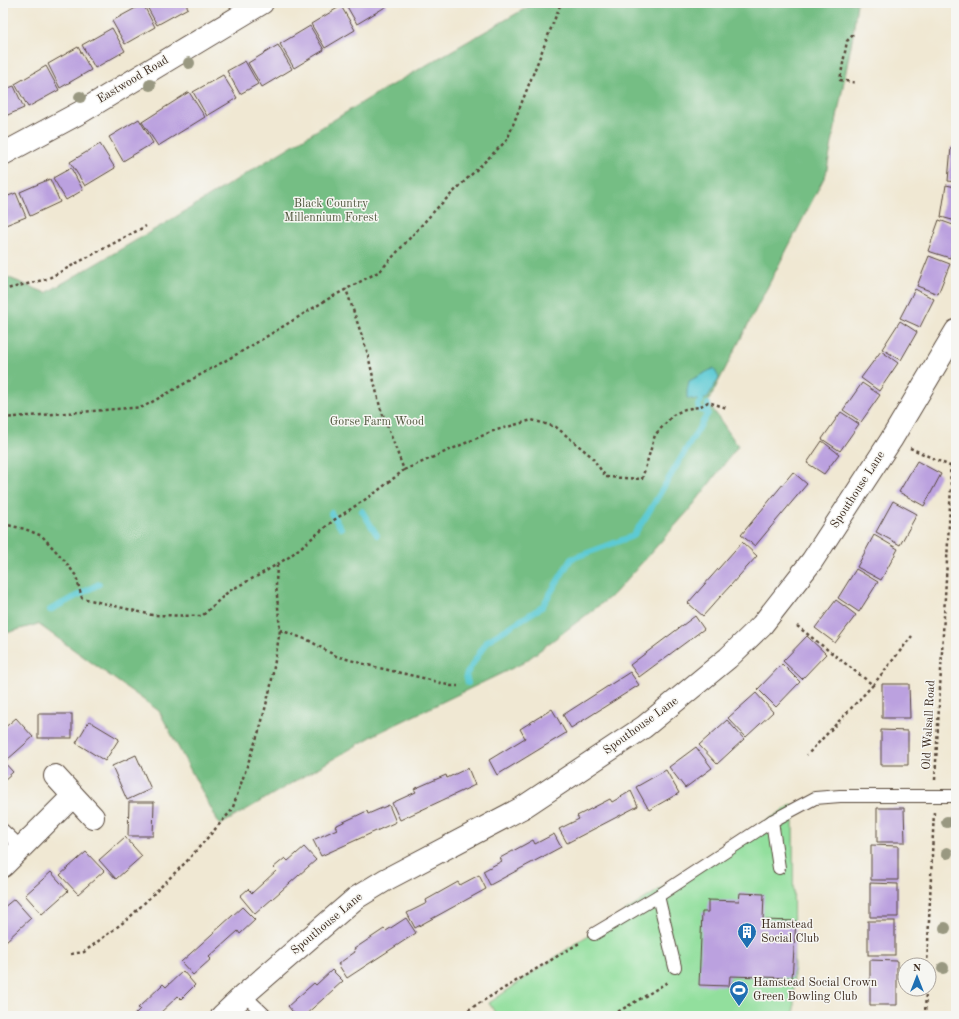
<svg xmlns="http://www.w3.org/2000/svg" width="959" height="1019" font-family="'Old Standard TT',serif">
  <rect width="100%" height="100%" fill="#f6f6f2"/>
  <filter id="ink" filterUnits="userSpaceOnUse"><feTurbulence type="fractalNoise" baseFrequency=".025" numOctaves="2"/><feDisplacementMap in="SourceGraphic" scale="8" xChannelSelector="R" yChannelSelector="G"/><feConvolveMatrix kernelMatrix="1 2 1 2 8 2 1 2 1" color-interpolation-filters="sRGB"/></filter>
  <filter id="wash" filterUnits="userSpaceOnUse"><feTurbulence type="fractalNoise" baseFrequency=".012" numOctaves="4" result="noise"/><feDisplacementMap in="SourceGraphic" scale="16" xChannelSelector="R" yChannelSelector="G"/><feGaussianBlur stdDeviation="0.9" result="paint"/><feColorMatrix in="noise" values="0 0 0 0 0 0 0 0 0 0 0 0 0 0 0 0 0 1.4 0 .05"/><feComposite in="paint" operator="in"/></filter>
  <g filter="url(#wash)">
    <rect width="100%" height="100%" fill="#f0e8d3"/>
    <!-- green -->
    <path fill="#92df9d" stroke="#66845e" d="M793 804 794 1016H497L489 1003 576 943Z"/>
    <!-- forest -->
    <path fill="#75be84" stroke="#587451" d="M535 3H857L853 35 826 174 708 402 738 446 690 509 614 594 523 663 376 734 220 825 159 711 38 624 3 634V278L7 277 46 293 169 221 376 94Z"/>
    <!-- water -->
    <path fill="#5dcad4" stroke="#4c7a79" d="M714 368 719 378 707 398 701 401 687 398V391L689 381Z"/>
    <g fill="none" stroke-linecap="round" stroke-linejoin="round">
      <!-- stream -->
      <g stroke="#5dcad4" stroke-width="6">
        <path d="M701 401 698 405 699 409 708 413"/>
        <path d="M362 511 377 535"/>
        <path d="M331 513 341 528"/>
        <path d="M50 610 99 584"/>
        <path d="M468 683 466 675 487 641 542 607 571 559 633 536 647 515 708 413V404"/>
      </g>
    </g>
    <g id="blocks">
      <!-- building -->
      <g fill="#bba1df">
        <path d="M145 3H185L188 8 157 25Z"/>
        <path d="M345 3H385L387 6 357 24Z"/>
        <path d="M143 4 155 27 125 44 112 21Z"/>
        <path d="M341 6 355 30 325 48 311 24Z"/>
        <path d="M310 26 324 50 294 68 280 44Z"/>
        <path d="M112 28 125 51 95 68 82 45Z"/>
        <path d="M278 45 292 69 262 87 248 63Z"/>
        <path d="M78 47 91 70 60 88 48 64Z"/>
        <path d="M245 61 258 84 240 94 227 71Z"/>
        <path d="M46 66 59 90 28 107 15 84Z"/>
        <path d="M223 75 237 98 207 116 193 92Z"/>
        <path d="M14 86 24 108 3 117V90Z"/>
        <path d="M189 92 205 117 158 146 142 122Z"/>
        <path d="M139 119 153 143 123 161 109 137Z"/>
        <path d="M100 144 115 168 85 186 70 162Z"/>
        <path d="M951 147 956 148V182L948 181Z"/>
        <path d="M71 168 83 190 66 200 53 178Z"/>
        <path d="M50 179 60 202 30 216 20 192Z"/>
        <path d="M946 185 956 187V221L941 217Z"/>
        <path d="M16 193 26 217 3 226V198Z"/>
        <path d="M939 220 956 226V241L950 258 928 251Z"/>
        <path d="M929 256 950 264 938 294 917 286Z"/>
        <path d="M915 289 934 299 920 327 900 318Z"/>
        <path d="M900 321 917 332 901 360 882 349Z"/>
        <path d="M881 351 898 363 879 391 861 378Z"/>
        <path d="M862 383 880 395 861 422 843 410Z"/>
        <path d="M841 412 859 424 840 451 822 439Z"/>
        <path d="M822 441 839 454 824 474 807 463Z"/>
        <path d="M917 461 941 474 924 506 899 492Z"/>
        <path d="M793 472 807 484 755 546 741 535Z"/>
        <path d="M893 501 917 514 900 545 876 532Z"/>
        <path d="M874 535 898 549 881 580 857 567Z"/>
        <path d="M742 542 757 556 703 616 688 603Z"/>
        <path d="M856 569 878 582 859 612 838 598Z"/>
        <path d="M836 600 856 615 835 643 815 628Z"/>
        <path d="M695 616 704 629 639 677 630 665Z"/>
        <path d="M807 636 826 654 802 679 783 661Z"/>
        <path d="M782 664 800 682 776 707 758 689Z"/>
        <path d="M630 672 639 685 571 728 563 715Z"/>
        <path d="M882 684H909L910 718H882Z"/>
        <path d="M756 693 773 712 746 737 728 718Z"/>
        <path d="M552 709 566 733 497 775 489 760 525 738 520 729Z"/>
        <rect x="38" y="714" width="34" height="24"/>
        <path d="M16 718 33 737 7 760 3 756V729Z"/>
        <path d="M727 720 744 739 717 764 699 745Z"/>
        <path d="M89 721 119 739 105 761 76 743Z"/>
        <path d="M881 730 908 731V765H881Z"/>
        <path d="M696 747 712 768 685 788 669 767Z"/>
        <path d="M136 755 151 789 127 800 112 766Z"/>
        <path d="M3 761 13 772 3 781Z"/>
        <path d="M468 768 475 785 400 820 392 803 416 792 414 789 446 775 447 778Z"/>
        <path d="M666 770 679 793 649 810 636 787Z"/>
        <path d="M631 791 638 806 567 843 559 829 579 819 577 816 610 799 612 802Z"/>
        <path d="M129 802H154L153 836H128Z"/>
        <path d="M389 805 396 822 321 856 313 840 337 829 335 826 367 811 368 814Z"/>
        <path d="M877 808H904L905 842H877Z"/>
        <path d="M554 834 561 847 490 885 483 871 502 861 500 858 533 840 535 844Z"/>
        <path d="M125 837 142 856 116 879 99 860Z"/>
        <path d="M871 845 898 846V880H871Z"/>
        <path d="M304 847 316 860 255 914 240 896 248 889 252 893 276 871 273 868 285 858 288 861Z"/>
        <path d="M86 852 104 871 78 894 60 875Z"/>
        <path d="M51 872 68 891 42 914 25 895Z"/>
        <path d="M479 875 486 889 415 928 407 913 427 903 426 900 458 882 460 885Z"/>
        <path d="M870 883 898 884V917H870Z"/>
        <path d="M740 893 764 894 763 920 796 921 792 978 730 976 729 986 699 985 702 912H708V900L739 901Z"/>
        <path d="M14 899 31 918 6 941 3 938V908Z"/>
        <path d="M242 907 255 920 240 934 238 931 209 957 211 959 193 975 181 962Z"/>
        <path d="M406 918 416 933 347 978 338 964 355 952 354 949 384 929 386 931Z"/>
        <rect x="868" y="921" width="27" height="34"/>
        <path d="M870 960 897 961V1005H870Z"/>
        <path d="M332 970 343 981 304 1016H296L288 1006 314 983 316 985Z"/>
        <path d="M183 971 195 985 181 999 178 996 157 1016H133L140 1009 138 1008 163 984 166 987Z"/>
      </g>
    </g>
  </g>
  <g filter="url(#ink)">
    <use href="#blocks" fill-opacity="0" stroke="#564639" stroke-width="1"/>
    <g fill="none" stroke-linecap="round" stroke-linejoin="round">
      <defs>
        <g id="service">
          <path d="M772 821 779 868"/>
          <path d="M3 830 21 847"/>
          <path d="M658 896 675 967"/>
          <path d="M594 934 658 896 772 821 815 798 840 796H956"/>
          <path d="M244 995 266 1016"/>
        </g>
        <g id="minor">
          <path d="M3 154 81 112 262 3"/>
          <path d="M55 776 93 817"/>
          <path d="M3 866 73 796"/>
          <path d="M222 1016 244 995 356 898 387 879 522 808 644 727 728 658 762 625 812 561 891 440 956 331"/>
        </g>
      </defs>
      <!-- service casing -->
      <use href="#service" stroke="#564639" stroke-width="14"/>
      <!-- minor casing -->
      <use href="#minor" stroke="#564639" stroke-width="24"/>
      <!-- path -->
      <g stroke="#564639" stroke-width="2.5" stroke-dasharray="3 3" stroke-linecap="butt">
        <path d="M853 35 847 41 840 80 857 83"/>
        <path d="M3 290 47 279 146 226"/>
        <path d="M3 418 143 407 246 349 328 299 380 271 438 207 507 140 561 3"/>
        <path d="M910 448 950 466 951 487 956 489"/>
        <path d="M404 470 493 431 532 420 556 427 591 456 606 477 642 479 655 435 673 415 685 409 699 407 708 402 727 408"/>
        <path d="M3 524 25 529 42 536 65 561 76 576 82 598 152 615 202 616 229 591 261 574 289 557 334 520 375 493 404 470 380 407 367 351 346 289"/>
        <path d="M797 626 873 685 807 755"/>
        <path d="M280 630 308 640 336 656 375 667 423 678 451 686H458"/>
        <path d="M873 685 912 636"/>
        <path d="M935 780 951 487"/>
        <path d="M71 954 84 952 129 918 187 861 232 810 261 725 271 685 280 630 276 584 277 565"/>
        <path d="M927 965 934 811"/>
        <path d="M458 1016 581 942"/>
        <path d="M614 1016 619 1011 647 995 669 981"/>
        <path d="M925 1016 926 989"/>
      </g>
      <!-- service -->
      <use href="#service" stroke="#fff" stroke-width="12"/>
      <!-- minor -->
      <use href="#minor" stroke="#fff" stroke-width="22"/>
    </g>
    <!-- trees -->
    <g fill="#999881">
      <circle cx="189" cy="63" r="6"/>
      <circle cx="150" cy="85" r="6"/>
      <circle cx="80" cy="97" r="6"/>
      <circle cx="947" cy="822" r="6"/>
      <circle cx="947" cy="853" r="6"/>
      <circle cx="945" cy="928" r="6"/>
      <circle cx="943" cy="968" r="6"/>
    </g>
  </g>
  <!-- icons -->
  <defs>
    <symbol id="building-pin" viewBox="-11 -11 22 30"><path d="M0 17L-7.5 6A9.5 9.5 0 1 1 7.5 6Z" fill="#1f6fb2" stroke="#f6f6f2"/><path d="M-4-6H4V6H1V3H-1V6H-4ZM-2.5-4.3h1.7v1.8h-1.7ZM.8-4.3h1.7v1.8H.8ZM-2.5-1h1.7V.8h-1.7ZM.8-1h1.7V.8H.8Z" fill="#fff"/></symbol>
    <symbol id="stadium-pin" viewBox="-11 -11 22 30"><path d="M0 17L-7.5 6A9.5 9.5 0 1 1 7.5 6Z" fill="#1f6fb2" stroke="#f6f6f2"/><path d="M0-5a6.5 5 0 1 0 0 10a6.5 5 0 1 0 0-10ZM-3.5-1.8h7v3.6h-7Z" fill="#fff"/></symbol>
  </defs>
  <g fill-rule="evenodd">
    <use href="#building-pin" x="736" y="921" width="22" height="30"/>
    <use href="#stadium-pin" x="728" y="979" width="22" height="30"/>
  </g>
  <g text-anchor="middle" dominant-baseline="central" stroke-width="3" stroke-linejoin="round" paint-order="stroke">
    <!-- street labels -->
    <g font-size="12" fill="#3b2a1e" stroke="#f6f6f2">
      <text transform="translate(133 80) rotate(-31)">Eastwood Road</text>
      <text transform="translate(858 490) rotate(-57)">Spouthouse Lane</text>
      <text transform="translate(929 725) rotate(-87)">Old Walsall Road</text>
      <text transform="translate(641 726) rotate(-36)">Spouthouse Lane</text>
      <text transform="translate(327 924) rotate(-40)">Spouthouse Lane</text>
    </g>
    <!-- park labels -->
    <g font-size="12" fill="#51573e" stroke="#f6f6f2">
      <text x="331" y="204">Black Country<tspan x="331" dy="14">Millennium Forest</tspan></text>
      <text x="377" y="422">Gorse Farm Wood</text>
    </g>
    <!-- poi labels -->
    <g font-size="12" fill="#3b2a1e" stroke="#f6f6f2" text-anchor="start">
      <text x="761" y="925">Hamstead<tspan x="761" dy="14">Social Club</tspan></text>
      <text x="753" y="983">Hamstead Social Crown<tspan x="753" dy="14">Green Bowling Club</tspan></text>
    </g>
  </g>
  <!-- margin -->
  <rect width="959" height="1019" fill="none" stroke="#f6f6f2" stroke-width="16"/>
  <!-- north arrow -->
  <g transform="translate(917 977)"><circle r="19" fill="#f6f6f2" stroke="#aba49d"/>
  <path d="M0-3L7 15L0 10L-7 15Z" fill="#1f6fb2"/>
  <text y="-6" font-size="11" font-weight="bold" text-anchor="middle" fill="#3b2a1e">N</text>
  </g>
</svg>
